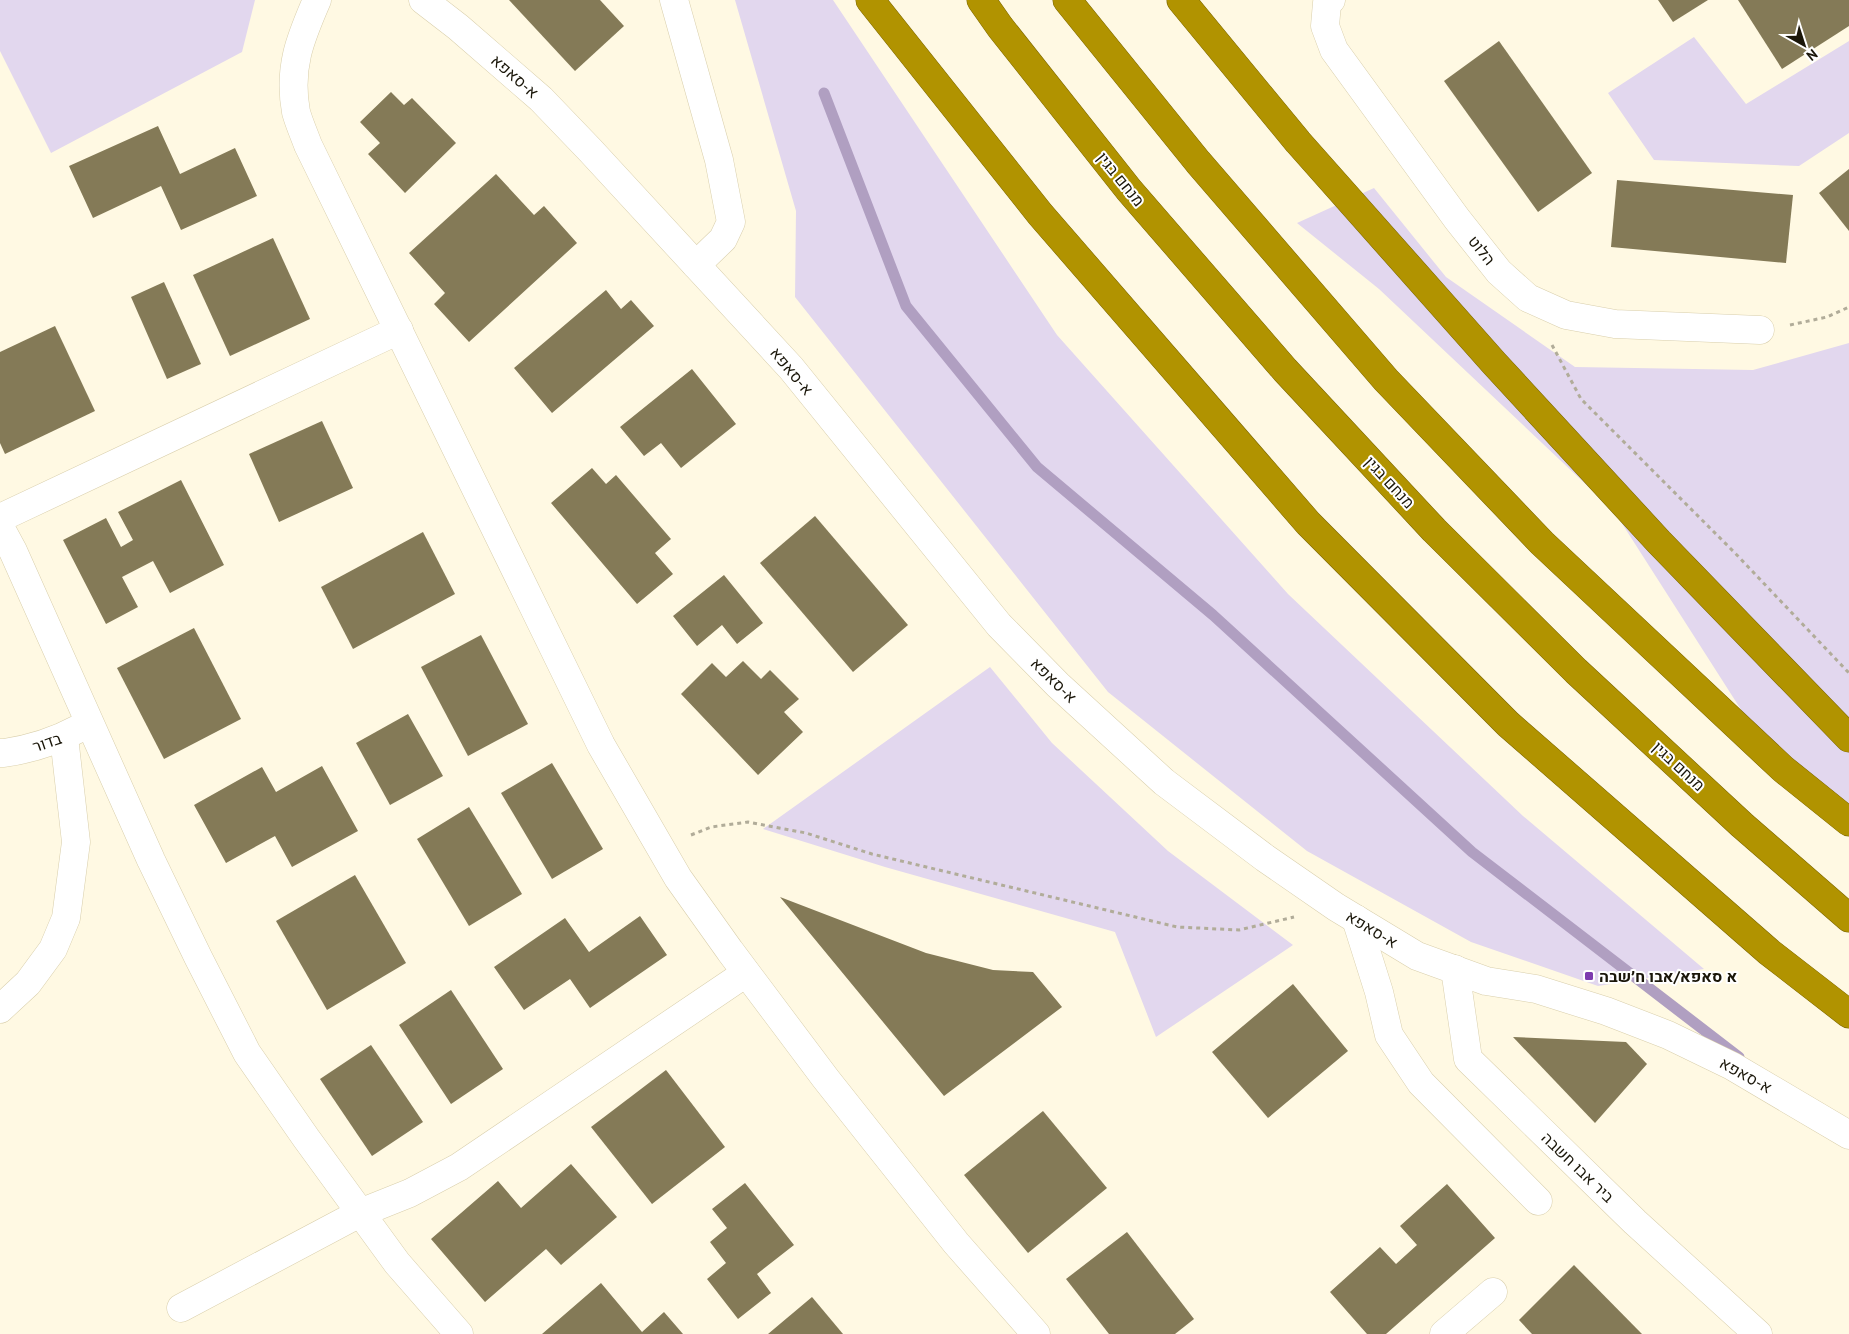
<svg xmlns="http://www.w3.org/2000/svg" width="1849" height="1334" font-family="'PT Sans',Heebo,sans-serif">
  <rect width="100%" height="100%" fill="#fff9e3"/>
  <!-- green -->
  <g fill="#e2d7ee">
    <path d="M0 0H255L242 52 51 153 0 51Z"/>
    <path d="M735 0H833L1057 335 1288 594 1523 816 1704 969 1598 986 1471 942 1307 851 1108 692 795 297 796 211Z"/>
    <path d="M1694 37 1746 104 1849 41V133L1799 166 1654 160 1608 93Z"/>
    <path d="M1374 188 1446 277 1575 367 1753 370 1849 343V830L1786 780 1614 511 1379 289 1297 223Z"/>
    <path d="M990 667 1052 743 1168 851 1293 945 1156 1037 1115 932 885 867 763 829Z"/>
  </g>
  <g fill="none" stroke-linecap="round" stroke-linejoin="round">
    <!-- stream -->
    <path stroke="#b09fc1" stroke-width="11" d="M824 93 906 306 1037 467 1213 615 1472 852 1739 1057"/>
  </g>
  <!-- building -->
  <g fill="#847a57">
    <path d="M509 0H600L624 26 575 71Z"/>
    <path d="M1658 0H1708L1673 22Z"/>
    <path d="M1738 0H1849V26L1782 69Z"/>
    <path d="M1499 41 1592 173 1538 212 1444 81Z"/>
    <path d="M391 92 404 105 412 98 456 143 405 193 368 154 380 143 360 122Z"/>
    <path d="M158 126 180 174 235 148 257 196 181 230 161 186 93 218 69 166Z"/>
    <path d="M1849 169V231L1819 193Z"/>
    <path d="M496 174 534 215 544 206 577 243 469 342 434 304 445 293 409 253Z"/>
    <path d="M1617 180 1793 195 1786 263 1611 247Z"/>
    <path d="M273 238 310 319 230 356 193 275Z"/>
    <path d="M164 282 201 364 167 379 131 297Z"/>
    <path d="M606 290 621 309 631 300 654 326 552 413 514 368Z"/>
    <path d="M55 326 95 411 5 454 0 443V352Z"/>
    <path d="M692 369 736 424 681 468 661 443 644 456 620 427Z"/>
    <path d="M322 421 353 488 279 522 249 454Z"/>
    <path d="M592 468 606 484 616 475 671 539 655 553 673 574 637 604 551 503Z"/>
    <path d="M181 480 224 565 170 593 153 561 122 577 138 607 106 624 63 540 106 518 121 547 133 540 118 512Z"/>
    <path d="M815 516 908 625 853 672 760 563Z"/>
    <path d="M423 532 455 594 353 649 321 587Z"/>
    <path d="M724 575 763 623 737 644 722 625 697 646 673 616Z"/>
    <path d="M194 628 241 719 164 759 117 668Z"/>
    <path d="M481 635 528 724 468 756 421 667Z"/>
    <path d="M743 661 761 679 770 670 799 699 784 712 803 732 758 775 681 694 712 663 726 677Z"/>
    <path d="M408 714 443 776 390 805 356 743Z"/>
    <path d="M552 763 603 849 552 879 501 793Z"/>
    <path d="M322 766 358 831 292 867 275 836 226 863 194 805 262 767 276 792Z"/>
    <path d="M469 807 522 894 469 926 417 839Z"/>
    <path d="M355 875 406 963 327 1010 276 921Z"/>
    <path d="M780 897 926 953 993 970 1033 972 1062 1007 944 1096Z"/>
    <path d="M640 916 667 955 590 1008 570 979 524 1010 494 967 565 918 589 952Z"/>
    <path d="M1293 984 1348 1051 1268 1118 1212 1052Z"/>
    <path d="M451 990 503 1069 451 1104 399 1025Z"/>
    <path d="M1513 1037 1626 1042 1647 1064 1595 1123Z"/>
    <path d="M371 1045 423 1122 372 1156 320 1079Z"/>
    <path d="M666 1070 725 1147 652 1204 591 1127Z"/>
    <path d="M1043 1111 1107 1188 1028 1253 964 1175Z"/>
    <path d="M571 1164 617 1217 561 1265 546 1249 485 1302 431 1239 498 1181 521 1208Z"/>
    <path d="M745 1183 794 1245 757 1274 771 1293 738 1319 707 1279 726 1263 710 1242 727 1228 712 1209Z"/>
    <path d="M1447 1184 1495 1238 1386 1334H1367L1330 1292 1380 1247 1396 1264 1417 1245 1400 1226Z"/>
    <path d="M1127 1232 1194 1319 1175 1334H1109L1066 1279Z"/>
    <path d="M1574 1265 1642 1334H1532L1519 1320Z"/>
    <path d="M601 1283 642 1332 664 1312 683 1334H542Z"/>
    <path d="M812 1297 843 1334H768Z"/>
  </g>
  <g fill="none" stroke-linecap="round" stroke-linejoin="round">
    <defs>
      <g id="minor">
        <path d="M317 0C300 39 288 68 296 112 299 123 304 134 308 145L601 745 678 878 730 951 826 1079 956 1243 1036 1334"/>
        <path d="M423 0 458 27 541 99 590 150 791 368 999 625 1058 685 1164 782 1265 858 1336 907 1417 956 1486 981 1536 989 1606 1011 1668 1035 1732 1066 1849 1135"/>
        <path d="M674 0 719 160 731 222 723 239 696 265"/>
        <path d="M1331 0 1327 3 1325 26 1334 50 1457 219 1499 272 1528 298 1566 315 1615 324 1760 330"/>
        <path d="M0 518 399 330"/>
        <path d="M0 527 13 551 151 860 198 957 247 1053 306 1138 397 1263 459 1334"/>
        <path d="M0 753H4C31 749 54 742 78 729"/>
        <path d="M1356 919 1379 992 1389 1035 1421 1083 1538 1201"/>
        <path d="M1455 969 1468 1059 1635 1222 1758 1334"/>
        <path d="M0 1009 28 983 53 949 66 918 76 842 64 737"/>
        <path d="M181 1308 360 1213 410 1193 459 1167 746 973"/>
        <path d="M1444 1334 1493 1292"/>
      </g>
      <g id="highway">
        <path d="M870 0 1040 214 1308 523 1508 724 1769 952 1849 1014"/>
        <path d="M981 0 1000 27 1129 190 1285 370 1434 530 1576 671 1742 825 1849 918"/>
        <path d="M1067 0 1198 162 1386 380 1542 543 1783 769 1849 822"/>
        <path d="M1181 0 1298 142 1494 363 1659 542 1849 738"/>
      </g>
    </defs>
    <!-- minor casing -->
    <use href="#minor" stroke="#d9cfac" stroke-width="29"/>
    <!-- highway casing -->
    <use href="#highway" stroke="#7c6703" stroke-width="29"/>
    <!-- path -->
    <g stroke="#b1ac99" stroke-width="3" stroke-dasharray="4 4" stroke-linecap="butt">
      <path d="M1790 325 1827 317 1849 307"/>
      <path d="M1552 345 1581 399 1735 553 1849 673"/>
      <path d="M691 835 711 827 748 822 806 833 872 854 1177 927 1239 930 1294 917"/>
    </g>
    <!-- minor -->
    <use href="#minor" stroke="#fff" stroke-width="28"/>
    <!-- highway -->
    <use href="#highway" stroke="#b19300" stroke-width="28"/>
  </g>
  <!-- markers -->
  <rect fill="#7e3baf" stroke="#fff" stroke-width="2" x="1584" y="971" width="10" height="10" rx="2.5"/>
  <g text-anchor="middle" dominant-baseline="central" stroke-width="4" stroke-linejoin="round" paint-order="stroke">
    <!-- street labels -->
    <g font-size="16" fill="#1a1609" stroke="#fff">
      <text transform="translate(515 76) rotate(41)">א-סאפא</text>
      <text transform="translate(1121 179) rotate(51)">מנחם בגין</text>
      <text transform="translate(1482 250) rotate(51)">הלוט</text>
      <text transform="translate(792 371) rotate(50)">א-סאפא</text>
      <text transform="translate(1390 482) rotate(47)">מנחם בגין</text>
      <text transform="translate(1054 680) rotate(44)">א-סאפא</text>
      <text transform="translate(47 742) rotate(-19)">בדור</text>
      <text transform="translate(1679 766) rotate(43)">מנחם בגין</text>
      <text transform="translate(1372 929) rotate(31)">א-סאפא</text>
      <text transform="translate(1746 1075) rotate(29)">א-סאפא</text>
      <text transform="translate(1578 1167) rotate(44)">ביר אבו חשבה</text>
    </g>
    <!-- poi labels -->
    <g font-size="16" font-weight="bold" fill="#1a1609" stroke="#fff" text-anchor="start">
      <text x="1599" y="976">א סאפא/אבו ח׳שבה</text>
    </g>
  </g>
  <!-- north arrow -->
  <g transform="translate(1804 45) rotate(141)" stroke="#ffffff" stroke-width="4" paint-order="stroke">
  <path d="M0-4L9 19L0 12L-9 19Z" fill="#1a1609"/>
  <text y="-8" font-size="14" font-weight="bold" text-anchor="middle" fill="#1a1609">N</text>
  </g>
</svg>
